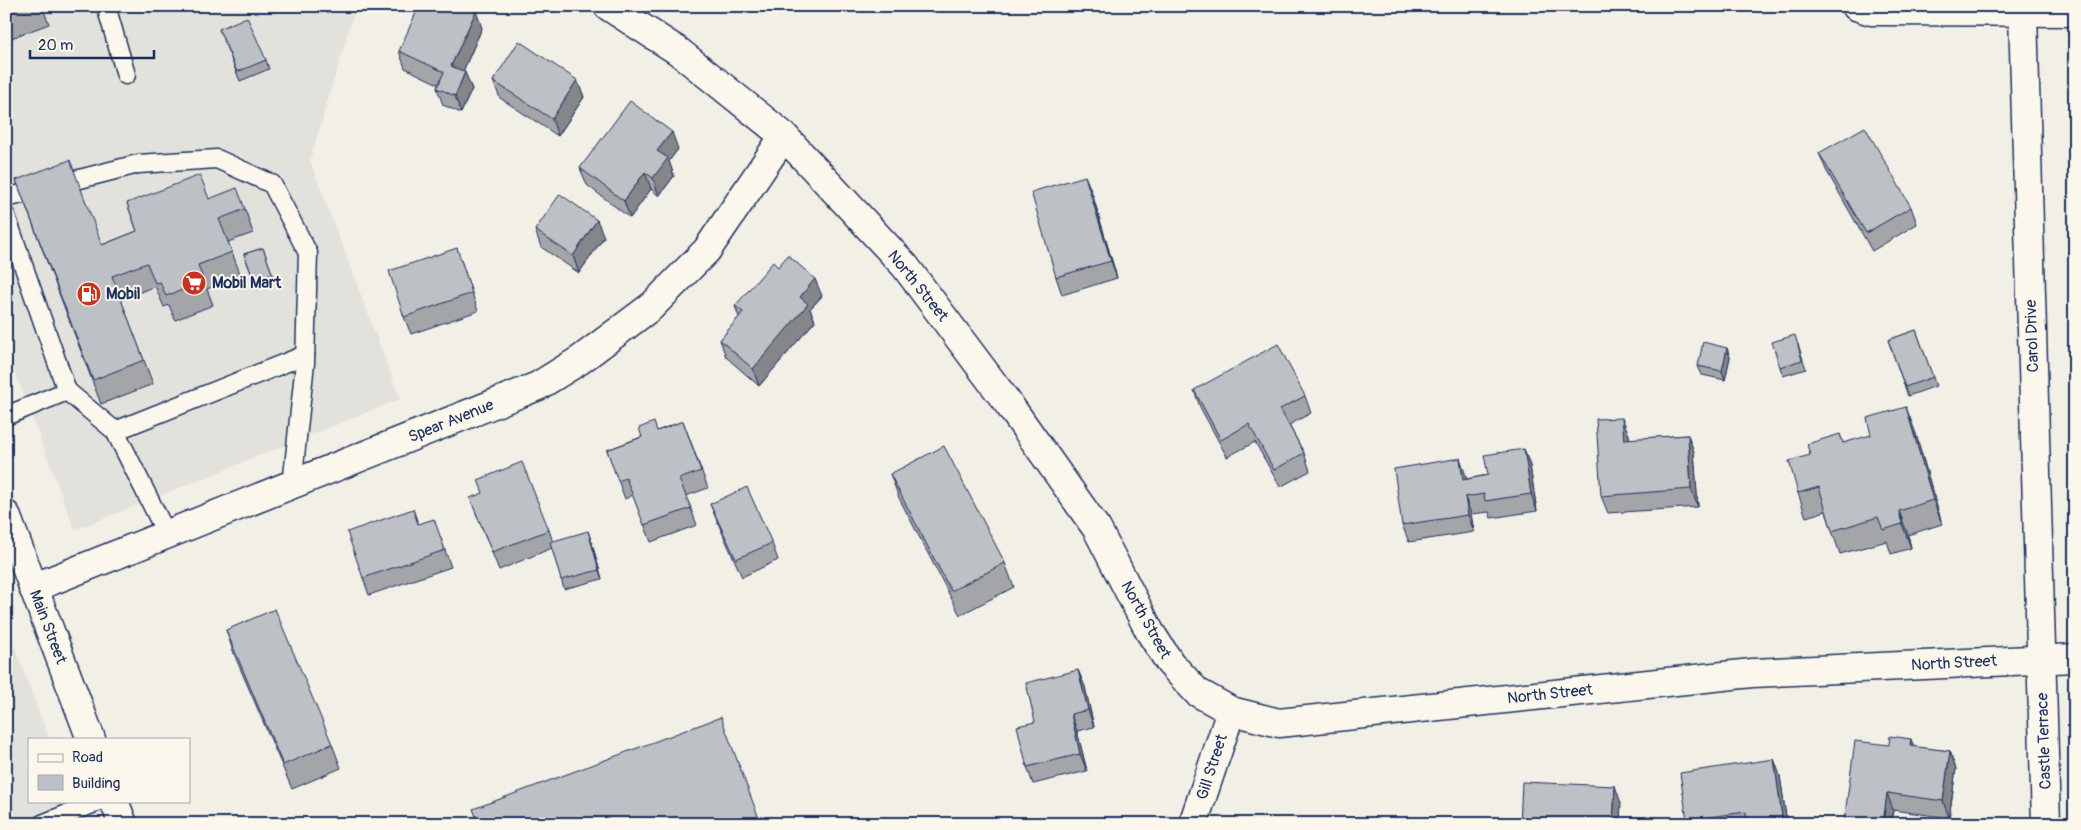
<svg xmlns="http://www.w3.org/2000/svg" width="2081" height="830" font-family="Pangolin,sans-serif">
  <rect width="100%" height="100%" fill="#f2efe6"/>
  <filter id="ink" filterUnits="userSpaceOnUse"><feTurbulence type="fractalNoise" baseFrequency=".02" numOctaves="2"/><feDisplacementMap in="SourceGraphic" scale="10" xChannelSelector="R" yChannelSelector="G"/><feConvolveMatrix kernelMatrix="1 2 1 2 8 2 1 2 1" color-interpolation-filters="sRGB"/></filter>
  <g filter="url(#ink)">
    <!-- built -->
    <g fill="#e2e1dc">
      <path d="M6 6H356L310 160 400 399 75 530 6 349Z"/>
      <path d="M6 624 49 739H29V801H73L81 824H6Z"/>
    </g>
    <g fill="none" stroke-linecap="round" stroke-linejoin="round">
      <defs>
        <g id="lane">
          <path d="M106 6 126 75"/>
          <path d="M6 198 138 164 217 159 272 184 308 253 305 363 292 485"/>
          <path d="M6 216 67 391"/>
          <path d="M6 416 67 391 115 431 167 535"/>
          <path d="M115 431 305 355"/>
          <path d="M42 824 100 801"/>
        </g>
        <g id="street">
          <path d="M1856 6 1871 11 2075 12"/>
          <path d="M2023 13 2046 824"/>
          <path d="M33 588 538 386 580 360 652 306 707 250 784 136"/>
        </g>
        <g id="secondary">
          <path d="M608 6 678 51 784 136 905 266 1010 406 1097 529 1150 632 1170 663 1197 692 1231 711 1279 723 1752 673 2075 658"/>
          <path d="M6 515 91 739"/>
          <path d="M114 801 123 824"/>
          <path d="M1193 824 1231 711"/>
        </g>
      </defs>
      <!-- lane casing -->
      <use href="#lane" stroke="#1b2f5e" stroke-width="21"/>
      <!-- street casing -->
      <use href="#street" stroke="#1b2f5e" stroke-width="31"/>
      <!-- secondary casing -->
      <use href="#secondary" stroke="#1b2f5e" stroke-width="31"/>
      <!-- lane -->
      <use href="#lane" stroke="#fbf7ec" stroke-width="18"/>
      <!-- street -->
      <use href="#street" stroke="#fbf7ec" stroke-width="28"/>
      <!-- secondary -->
      <use href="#secondary" stroke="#fbf7ec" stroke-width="28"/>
    </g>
    <!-- wall -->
    <g fill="#a3a5a9" stroke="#1b2f5e">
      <path d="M6 6H42L49 24 6 40Z"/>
      <path d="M482 28 463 71 472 89 461 113 443 105 437 88 438 84 405 68 399 51Z"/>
      <path d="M219 29 266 60 269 69 240 81Z"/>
      <path d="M577 80 584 97 558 136 500 98 493 81Z"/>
      <path d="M678 149 669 161 674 176 659 196 651 189 630 218 587 185 580 168Z"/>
      <path d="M1819 153 1911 207 1917 224 1872 251 1826 170Z"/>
      <path d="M1085 176 1092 193 1117 278 1062 295 1056 277Z"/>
      <path d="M16 180 102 245 137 231 127 203 209 199 245 209 253 233 228 242 241 276 207 289 213 305 175 320 169 305 164 307 155 286 121 300 153 384 101 404Z"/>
      <path d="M535 230 604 237 579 273 541 247Z"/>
      <path d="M263 248 275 282 257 289 244 254Z"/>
      <path d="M457 248 478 311 411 334 404 317Z"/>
      <path d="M778 267 822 296 810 309 815 321 759 386 726 357 720 340 739 317 735 306Z"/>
      <path d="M1916 330 1936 386 1908 396 1888 340Z"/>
      <path d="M1798 344 1806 369 1783 376 1780 367Z"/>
      <path d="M1730 357 1725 380 1702 375 1698 366Z"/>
      <path d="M1194 390 1305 396 1311 413 1289 425 1304 453 1310 471 1280 487 1255 442 1227 457 1200 407Z"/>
      <path d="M1622 418 1629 435V439L1688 435 1694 452 1698 507 1608 513 1601 496Z"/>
      <path d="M683 421 708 488 686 496 697 525 651 542 633 495 625 499 607 450Z"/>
      <path d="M1915 431 1942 524 1908 535 1911 548 1891 554 1887 541 1840 554 1832 531 1826 511 1806 517 1798 493 1810 455 1840 434 1843 443Z"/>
      <path d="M1524 449 1530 466 1537 511 1491 518 1489 512 1471 514 1474 532 1409 542 1402 525 1460 458 1466 479 1488 475Z"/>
      <path d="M890 474 1005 563 1014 587 960 615 899 498Z"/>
      <path d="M470 498 549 530 553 542 591 540 602 579 564 589 552 548 499 570Z"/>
      <path d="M710 504 772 543 778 560 742 577 717 521Z"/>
      <path d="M413 509 418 524 440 536 451 567 369 595 363 578Z"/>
      <path d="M226 630 332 744 341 768 292 789 234 654Z"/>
      <path d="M1078 670 1085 687 1094 727 1077 731 1087 771 1033 784 1027 767 1035 722Z"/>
      <path d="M1889 745 1914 747 1950 751 1956 769 1949 818 1893 810 1891 824H1845L1844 822Z"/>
      <path d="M1774 759 1780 776 1787 824H1688L1687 820Z"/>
    </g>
    <!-- shaded-wall -->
    <g fill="#848689" stroke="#1b2f5e">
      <path d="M476 11 482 28 458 83 451 66Z"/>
      <path d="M465 72 472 89 461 113 455 96Z"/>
      <path d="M577 80 584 97 558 136 552 119Z"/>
      <path d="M672 132 678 149 669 161 674 176 659 196 653 178 657 151Z"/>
      <path d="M645 172 651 189 630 218 624 201Z"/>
      <path d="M1085 176 1092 193 1117 278 1111 261Z"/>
      <path d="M597 220 604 237 579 273 573 256Z"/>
      <path d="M815 279 822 296 810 309 815 321 759 386 753 369 800 297Z"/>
      <path d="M1727 348 1730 357 1725 380 1722 371Z"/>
      <path d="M1906 407 1915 431 1942 524 1933 500Z"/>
      <path d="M1622 418 1629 435 1630 456 1624 439Z"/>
      <path d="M1688 435 1694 452 1698 507 1691 489Z"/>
      <path d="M1524 449 1530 466 1537 511 1531 494Z"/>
      <path d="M1460 458 1466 476 1469 497 1463 480Z"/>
      <path d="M1465 497 1471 514 1474 532 1468 515Z"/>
      <path d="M1899 511 1908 535 1911 548 1902 524Z"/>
      <path d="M588 531 591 540 602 579 599 570Z"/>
      <path d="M1078 670 1085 687 1094 727 1088 710Z"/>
      <path d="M1071 714 1077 731 1087 771 1080 754Z"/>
      <path d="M1911 739 1917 756 1910 746Z"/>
      <path d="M1950 751 1956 769 1949 818 1943 801Z"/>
      <path d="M1774 759 1780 776 1787 824H1783Z"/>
      <path d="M1615 786 1621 803 1620 824H1613Z"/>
      <path d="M1887 793 1893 810 1891 824H1883Z"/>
    </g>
    <!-- building -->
    <g fill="#bdc0c4" stroke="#1b2f5e">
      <path d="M6 6H24L6 13Z"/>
      <path d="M419 6H465L476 11 451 66 465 72 455 96 437 88 444 72 399 51Z"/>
      <path d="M247 17 266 60 237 72 219 29Z"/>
      <path d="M519 41 577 80 552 119 493 81Z"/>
      <path d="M630 101 672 132 657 151 668 158 653 178 645 172 624 201 580 168Z"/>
      <path d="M1865 127 1911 207 1866 233 1819 153Z"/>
      <path d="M70 160 102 245 137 231 127 203 200 175 209 199 237 188 245 209 219 219 232 252 198 265 204 282 166 296 160 282 155 283 147 263 112 276 144 360 93 380 16 180Z"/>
      <path d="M1085 176 1111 261 1056 277 1031 192Z"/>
      <path d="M560 194 597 220 573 256 535 230Z"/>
      <path d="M263 248 272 273 254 280 244 254Z"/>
      <path d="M457 248 472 293 404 317 389 271Z"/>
      <path d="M788 255 815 279 800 297 808 304 753 369 720 340 743 312 735 306 773 262 778 267Z"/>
      <path d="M1916 330 1933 377 1905 387 1888 340Z"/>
      <path d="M1795 335 1802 360 1780 367 1772 342Z"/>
      <path d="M1703 342 1727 348 1722 371 1698 366Z"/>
      <path d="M1278 344 1305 396 1280 409 1304 453 1274 470 1249 424 1221 440 1194 390Z"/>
      <path d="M1906 407 1933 500 1899 511 1902 524 1883 530 1878 517 1832 531 1819 487 1798 493 1789 461 1810 455 1807 444 1840 434 1843 443 1871 435 1867 418Z"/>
      <path d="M1622 418 1624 439 1688 435 1691 489 1601 496 1596 419Z"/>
      <path d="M683 421 701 471 679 479 691 508 644 525 626 478 618 481 607 450 642 437 639 428 654 422 657 431Z"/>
      <path d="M944 446 1005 563 951 591 890 474Z"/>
      <path d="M1524 449 1531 494 1485 501 1484 494 1465 497 1468 515 1402 525 1394 469 1460 458 1463 480 1488 475 1484 455Z"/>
      <path d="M522 462 549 530 492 552 470 498 483 493 478 480Z"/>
      <path d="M747 487 772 543 736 559 710 504Z"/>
      <path d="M413 509 418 524 434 519 445 550 363 578 347 532Z"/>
      <path d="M588 531 599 570 561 580 550 542Z"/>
      <path d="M275 609 332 744 283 765 226 630Z"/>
      <path d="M1078 670 1088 710 1071 714 1080 754 1027 767 1017 726 1035 722 1026 683Z"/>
      <path d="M721 717 761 824H479L473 809Z"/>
      <path d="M1890 736 1911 739 1910 746 1950 751 1943 801 1887 793 1883 824H1859L1844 822 1855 741 1889 745Z"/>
      <path d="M1774 759 1783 824H1747L1746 812 1687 820 1680 773Z"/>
      <path d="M1522 782 1615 786 1613 824H1520Z"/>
    </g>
  </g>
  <!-- icons -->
  <defs>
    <symbol id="supermarket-disc" viewBox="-11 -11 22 22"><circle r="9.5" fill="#c8321e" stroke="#fbf7ec"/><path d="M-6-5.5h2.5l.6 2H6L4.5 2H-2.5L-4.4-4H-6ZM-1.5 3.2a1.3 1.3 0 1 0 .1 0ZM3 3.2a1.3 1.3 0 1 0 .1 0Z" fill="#fff"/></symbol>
    <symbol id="fuel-disc" viewBox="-11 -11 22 22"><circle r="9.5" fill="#c8321e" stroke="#fbf7ec"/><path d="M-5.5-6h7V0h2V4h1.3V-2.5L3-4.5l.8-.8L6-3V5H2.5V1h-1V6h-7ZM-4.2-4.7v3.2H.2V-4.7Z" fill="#fff"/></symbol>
  </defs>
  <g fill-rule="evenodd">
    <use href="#supermarket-disc" x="180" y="269" width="28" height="28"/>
    <use href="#fuel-disc" x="75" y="280" width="28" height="28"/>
  </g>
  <g text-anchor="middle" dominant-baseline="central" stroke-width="4" stroke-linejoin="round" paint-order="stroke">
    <!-- poi labels -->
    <g font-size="16" font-weight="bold" fill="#1b2f5e" stroke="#fbf7ec" text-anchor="start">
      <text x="212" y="283">Mobil Mart</text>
      <text x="106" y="294">Mobil</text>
    </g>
    <!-- street labels -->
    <g font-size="16" fill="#1b2f5e" stroke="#fbf7ec">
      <text transform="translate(918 286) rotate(51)">North Street</text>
      <text transform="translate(2032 336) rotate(-92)">Carol Drive</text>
      <text transform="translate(451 421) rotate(-22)">Spear Avenue</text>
      <text transform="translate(1146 620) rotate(61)">North Street</text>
      <text transform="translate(48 627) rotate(69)">Main Street</text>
      <text transform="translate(1954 663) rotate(-3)">North Street</text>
      <text transform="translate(1550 694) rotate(-6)">North Street</text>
      <text transform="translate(2044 741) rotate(-92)">Castle Terrace</text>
      <text transform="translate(1212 767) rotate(-72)">Gill Street</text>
    </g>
  </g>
  <!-- margin -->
  <rect width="2081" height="830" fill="none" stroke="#fbf7ec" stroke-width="25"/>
  <rect x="12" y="12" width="2056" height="805" fill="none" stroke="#1b2f5e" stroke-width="2" filter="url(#ink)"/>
  <!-- legend -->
  <rect x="28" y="738" width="162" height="65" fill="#fbf7ec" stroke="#a1a7b3"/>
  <rect x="38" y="754" width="25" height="8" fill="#fbf7ec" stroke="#a1a7b3"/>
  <text x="72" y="762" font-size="15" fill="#1b2f5e">Road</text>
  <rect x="38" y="775" width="25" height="15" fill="#bdc0c4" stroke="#a1a7b3"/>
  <text x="72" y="788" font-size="15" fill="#1b2f5e">Building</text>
  <!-- scale -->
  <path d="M30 50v8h124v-8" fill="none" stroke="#1b2f5e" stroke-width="2.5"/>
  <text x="38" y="50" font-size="15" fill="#1b2f5e" stroke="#fbf7ec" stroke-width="4" paint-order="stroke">20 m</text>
</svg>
